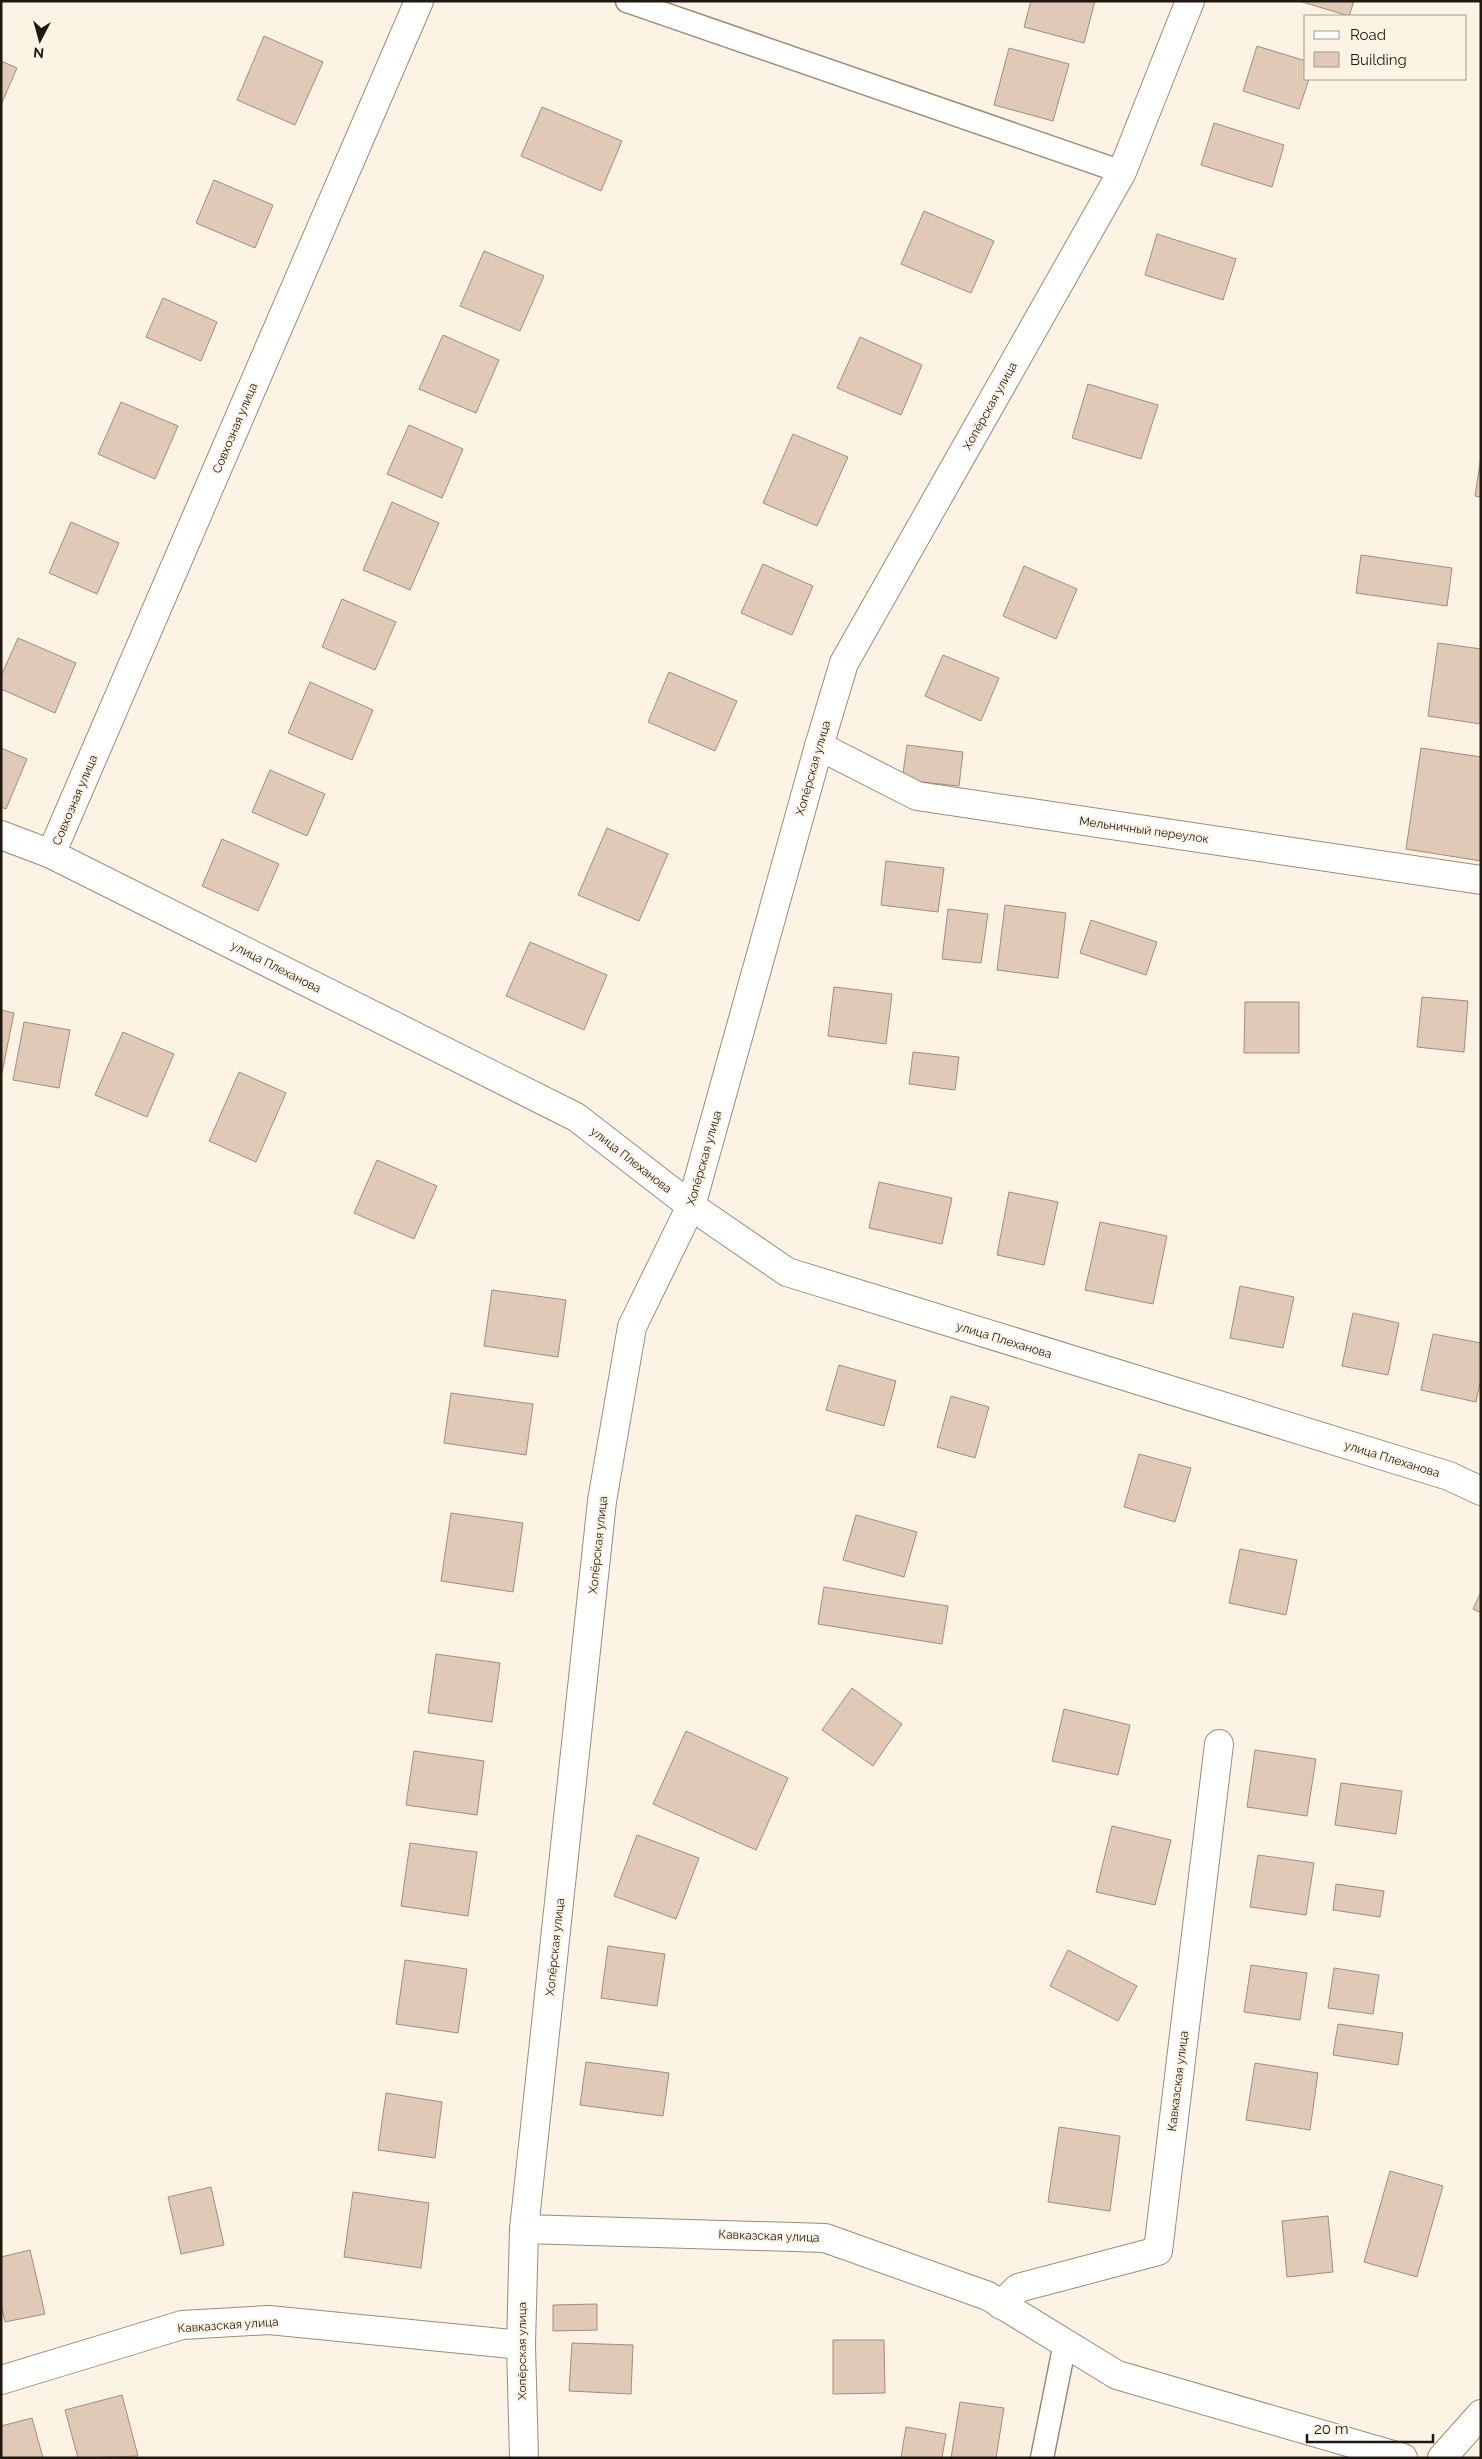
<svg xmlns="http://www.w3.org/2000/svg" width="1482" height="2459" font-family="Raleway,sans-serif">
  <rect width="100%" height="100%" fill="#fdf3e5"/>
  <!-- building -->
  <g fill="#e0cab7" stroke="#a18d7b">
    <path d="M1031 1H1095L1084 43 1024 27Z"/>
    <path d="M1299 1H1354L1349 16Z"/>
    <path d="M264 36 323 62 295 125 237 100Z"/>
    <path d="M1257 46 1306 61V79H1309L1299 109 1243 91Z"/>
    <path d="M1009 48 1069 64 1053 121 994 105Z"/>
    <path d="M1 61 17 68 1 105Z"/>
    <path d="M542 107 622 141 601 191 521 156Z"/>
    <path d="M1214 123 1284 145 1272 187 1201 165Z"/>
    <path d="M214 180 273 205 255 248 196 223Z"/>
    <path d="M924 211 994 241 971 293 901 264Z"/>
    <path d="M1157 234 1236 259 1223 300 1145 275Z"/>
    <path d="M484 251 544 276 520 331 460 306Z"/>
    <path d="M163 298 217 322 201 361 146 337Z"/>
    <path d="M443 335 499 360 476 413 419 389Z"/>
    <path d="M860 337 922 365 901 415 837 388Z"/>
    <path d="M1088 384 1158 405 1141 459 1072 438Z"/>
    <path d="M121 402 178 426 155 479 98 454Z"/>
    <path d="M409 425 463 449 442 498 387 474Z"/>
    <path d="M793 434 848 457 817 526 763 503Z"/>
    <path d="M1481 457V497L1475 496Z"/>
    <path d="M392 502 439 523 410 590 363 570Z"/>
    <path d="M71 522 119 543 97 594 49 573Z"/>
    <path d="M1361 555 1452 568 1447 606 1356 593Z"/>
    <path d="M763 564 813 586 792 635 741 613Z"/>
    <path d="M1024 566 1077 589 1056 639 1003 616Z"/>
    <path d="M342 599 396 622 375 670 322 647Z"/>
    <path d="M18 638 76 663 55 713 1 689V676Z"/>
    <path d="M1438 643 1481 649V724L1428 716Z"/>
    <path d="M943 655 999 678 981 721 925 696Z"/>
    <path d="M669 672 737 701 715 751 648 722Z"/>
    <path d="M310 682 373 710 352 760 288 733Z"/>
    <path d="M907 745 963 752 959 786 902 780Z"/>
    <path d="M1 748 27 759 6 809 1 807Z"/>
    <path d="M1421 748 1481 757V861L1406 849Z"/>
    <path d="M270 770 325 794 307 836 252 812Z"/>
    <path d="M607 828 668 854 639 921 578 895Z"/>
    <path d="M222 839 279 864 258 911 202 886Z"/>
    <path d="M886 861 944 868 938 912 881 905Z"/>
    <path d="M1005 905 1066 913 1058 978 997 970Z"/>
    <path d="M948 909 988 914 981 963 942 959Z"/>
    <path d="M1091 920 1157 942 1146 975 1080 953Z"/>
    <path d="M530 942 607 975 584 1030 506 996Z"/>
    <path d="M834 987 892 994 886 1044 828 1036Z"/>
    <path d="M1422 997 1468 1001 1464 1052 1417 1047Z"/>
    <path d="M1245 1002H1299V1053H1244Z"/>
    <path d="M1 1010 14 1013 1 1078Z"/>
    <path d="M24 1022 70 1030 59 1088 13 1080Z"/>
    <path d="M123 1032 174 1054 147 1117 95 1095Z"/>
    <path d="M913 1052 959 1057 955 1090 909 1084Z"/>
    <path d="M239 1072 286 1093 256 1162 209 1141Z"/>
    <path d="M377 1160 437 1186 414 1239 354 1213Z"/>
    <path d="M879 1182 952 1198 942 1244 869 1228Z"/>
    <path d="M1009 1192 1058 1202 1044 1265 997 1255Z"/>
    <path d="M1100 1222 1167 1236 1153 1304 1085 1290Z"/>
    <path d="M1240 1286 1294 1297 1283 1348 1230 1338Z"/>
    <path d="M492 1290 566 1300 558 1357 484 1346Z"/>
    <path d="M1353 1313 1399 1323 1388 1375 1342 1366Z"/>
    <path d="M1433 1334 1481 1343V1379L1476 1402 1421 1390Z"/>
    <path d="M839 1365 896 1381 884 1426 826 1410Z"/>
    <path d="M451 1393 533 1404 526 1455 444 1443Z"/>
    <path d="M951 1396 989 1407 975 1458 937 1447Z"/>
    <path d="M1139 1454 1191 1468 1175 1522 1124 1507Z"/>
    <path d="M451 1513 523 1523 513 1592 441 1581Z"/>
    <path d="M856 1515 917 1532 904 1577 843 1560Z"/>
    <path d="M1240 1549 1297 1560 1286 1615 1229 1603Z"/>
    <path d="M824 1587 948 1606 942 1644 818 1624Z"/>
    <path d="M1481 1592V1613L1473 1609Z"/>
    <path d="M436 1654 500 1663 492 1722 428 1713Z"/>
    <path d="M852 1688 902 1724 873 1766 822 1730Z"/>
    <path d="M1064 1709 1130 1725 1118 1775 1052 1761Z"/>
    <path d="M686 1731 788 1778 756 1850 653 1804Z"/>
    <path d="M1255 1750 1316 1759 1307 1816 1247 1807Z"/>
    <path d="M414 1751 484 1761 477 1815 406 1805Z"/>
    <path d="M1341 1783 1402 1791 1396 1834 1335 1825Z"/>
    <path d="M1112 1826 1171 1840 1155 1905 1096 1892Z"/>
    <path d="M637 1835 699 1858 676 1919 614 1896Z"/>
    <path d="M410 1843 477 1852 468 1916 401 1906Z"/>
    <path d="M1258 1855 1314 1863 1306 1915 1250 1907Z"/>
    <path d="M1336 1884 1384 1891 1380 1917 1333 1910Z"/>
    <path d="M608 1946 665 1954 657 2006 601 1998Z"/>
    <path d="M1068 1950 1137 1986 1118 2021 1050 1986Z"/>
    <path d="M405 1960 467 1969 458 2033 396 2024Z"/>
    <path d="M1251 1965 1307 1973 1300 2020 1244 2012Z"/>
    <path d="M1334 1968 1379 1975 1373 2014 1328 2008Z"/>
    <path d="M1338 2024 1403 2033 1398 2065 1333 2055Z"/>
    <path d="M586 2062 669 2073 663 2116 580 2105Z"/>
    <path d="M1255 2063 1318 2073 1310 2130 1246 2120Z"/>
    <path d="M386 2093 442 2102 435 2158 378 2150Z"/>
    <path d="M1059 2127 1120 2136 1110 2211 1048 2202Z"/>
    <path d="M1390 2171 1443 2186 1417 2277 1364 2262Z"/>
    <path d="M211 2187 224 2245 181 2254 168 2197Z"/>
    <path d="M353 2192 429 2203 421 2268 344 2257Z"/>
    <path d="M1328 2216 1333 2272 1287 2277 1282 2221Z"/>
    <path d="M30 2250 45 2314 5 2322 1 2305V2257Z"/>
    <path d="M597 2304V2330L553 2331V2305Z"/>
    <path d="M833 2340H884L885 2393 833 2394Z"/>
    <path d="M572 2343 633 2345 631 2394 569 2391Z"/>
    <path d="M122 2395 138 2456 78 2458 65 2410Z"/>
    <path d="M960 2402 1004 2408 996 2458H951Z"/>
    <path d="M32 2418 43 2458H1V2426Z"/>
    <path d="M906 2427 946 2434 942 2458H901Z"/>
  </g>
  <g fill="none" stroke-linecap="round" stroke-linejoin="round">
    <defs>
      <g id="lane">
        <path d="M627 1 1122 172"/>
        <path d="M1042 2458 1065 2343"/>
      </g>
      <g id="street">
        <path d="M819 746 917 796 1481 880"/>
        <path d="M1 835 51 854 576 1117 691 1206 787 1272 1449 1476 1481 1491"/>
        <path d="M51 854 419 1"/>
        <path d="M524 2229 825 2238 988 2296 1117 2375 1403 2458"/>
        <path d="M1001 2305 1018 2288 1158 2251 1219 1744"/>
        <path d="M1 2380 182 2325 269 2320 521 2345"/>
        <path d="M524 2458 521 2345 524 2229 602 1501 632 1327 691 1206 819 746 844 663 1122 172 1190 1"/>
      </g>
      <path id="secondary" d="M1442 2458 1481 2414"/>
    </defs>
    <!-- lane casing -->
    <use href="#lane" stroke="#9b8c76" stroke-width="25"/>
    <!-- street casing -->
    <use href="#street" stroke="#9b8c76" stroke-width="30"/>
    <!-- secondary casing -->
    <use href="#secondary" stroke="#9b8c76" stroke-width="30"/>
    <!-- lane -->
    <use href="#lane" stroke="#fff" stroke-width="22"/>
    <!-- street -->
    <use href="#street" stroke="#fff" stroke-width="28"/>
    <!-- secondary -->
    <use href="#secondary" stroke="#fff" stroke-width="28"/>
  </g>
  <g text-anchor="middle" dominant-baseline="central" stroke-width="4" stroke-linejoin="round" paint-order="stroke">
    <!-- street labels -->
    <g font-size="12" fill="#1e1810" stroke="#fdf3e5">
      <text transform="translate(990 406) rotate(-61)">Хопёрская улица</text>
      <text transform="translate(235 428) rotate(-67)">Совхозная улица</text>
      <text transform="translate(813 768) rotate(-74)">Хопёрская улица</text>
      <text transform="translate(75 800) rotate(-67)">Совхозная улица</text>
      <text transform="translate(1144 830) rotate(8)">Мельничный переулок</text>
      <text transform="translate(276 967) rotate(27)">улица Плеханова</text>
      <text transform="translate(704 1158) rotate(-74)">Хопёрская улица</text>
      <text transform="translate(631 1160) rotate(38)">улица Плеханова</text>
      <text transform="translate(1004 1340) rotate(17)">улица Плеханова</text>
      <text transform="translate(1392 1459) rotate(17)">улица Плеханова</text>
      <text transform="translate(598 1545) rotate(-84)">Хопёрская улица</text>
      <text transform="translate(555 1947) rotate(-84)">Хопёрская улица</text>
      <text transform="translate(1178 2081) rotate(-83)">Кавказская улица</text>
      <text transform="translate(769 2236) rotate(2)">Кавказская улица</text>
      <text transform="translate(228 2325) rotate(-4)">Кавказская улица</text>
      <text transform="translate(522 2351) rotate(-90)">Хопёрская улица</text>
    </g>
  </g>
  <!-- border -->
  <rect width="1482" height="2459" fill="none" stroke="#1e1810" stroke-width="5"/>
  <!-- legend -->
  <rect x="1304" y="15" width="162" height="65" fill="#fdf3e5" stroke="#a49b90"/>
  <rect x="1314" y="31" width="25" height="8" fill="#ffffff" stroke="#a49b90"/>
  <text x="1350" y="40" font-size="15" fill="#1e1810">Road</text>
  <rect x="1314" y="52" width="25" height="15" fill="#e0cab7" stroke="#a49b90"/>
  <text x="1350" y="65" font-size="15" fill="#1e1810">Building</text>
  <!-- north arrow -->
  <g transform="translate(40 40) rotate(186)" stroke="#fdf3e5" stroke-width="4" paint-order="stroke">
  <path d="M0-4L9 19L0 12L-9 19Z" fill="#1e1810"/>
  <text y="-8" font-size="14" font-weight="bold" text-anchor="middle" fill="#1e1810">N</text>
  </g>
  <!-- scale -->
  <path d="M1307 2434v8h126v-8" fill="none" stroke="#1e1810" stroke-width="2.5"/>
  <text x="1314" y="2434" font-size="15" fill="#1e1810" stroke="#fdf3e5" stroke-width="4" paint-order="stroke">20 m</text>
</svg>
